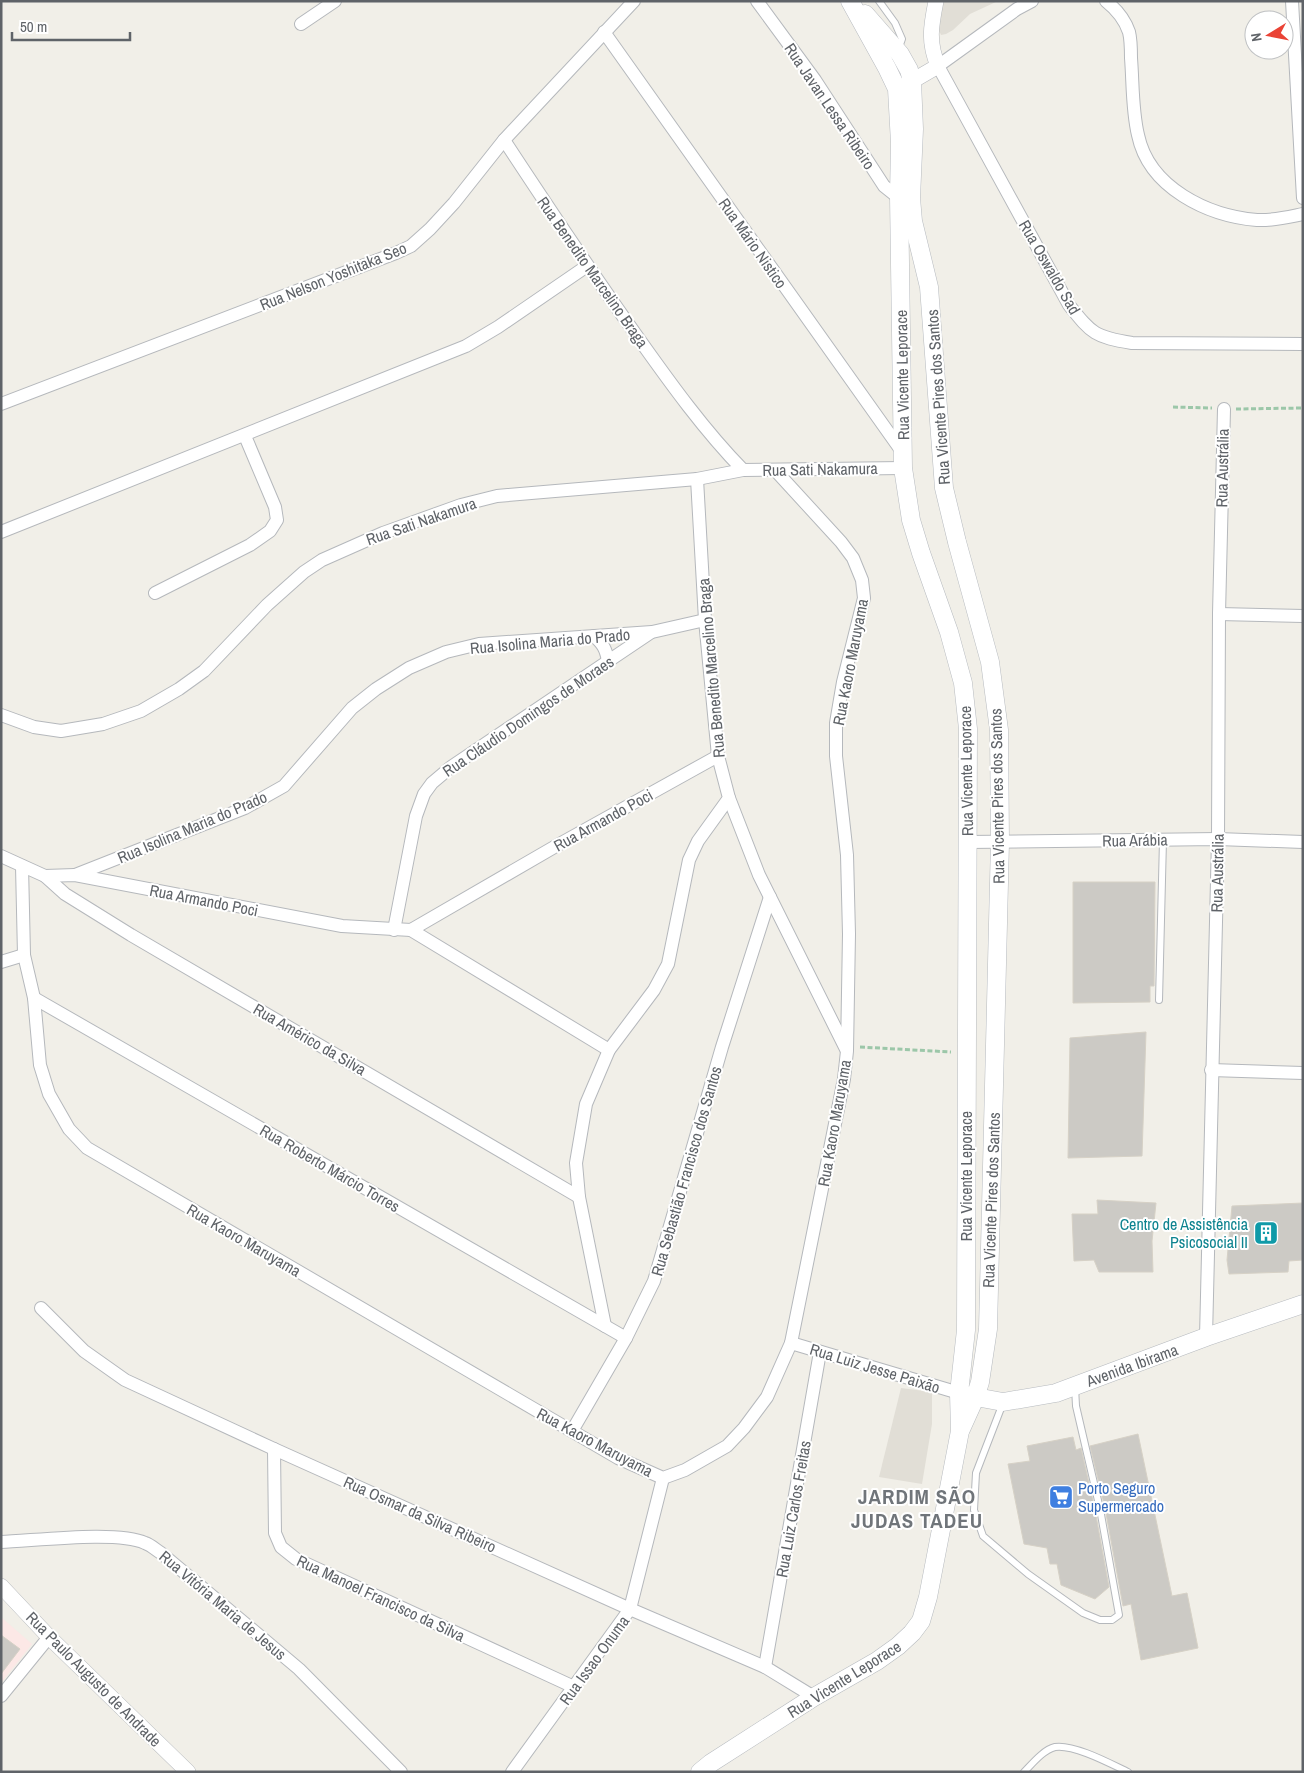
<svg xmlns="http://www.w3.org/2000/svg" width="1304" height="1773" font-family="'Archivo Narrow',sans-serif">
  <rect width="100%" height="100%" fill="#f1efe8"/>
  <!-- education -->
  <g fill="#e1ded6">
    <path d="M942 1H998L970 14 953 30 946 34 941 35 938 28Z"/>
    <path d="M901 1388 932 1392V1424L922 1484 879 1477Z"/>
  </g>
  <!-- medical -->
  <path fill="#fce8e6" d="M1 1617 32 1644 1 1683Z"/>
  <!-- building -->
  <g fill="#cccac5" stroke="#d6d1c6">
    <path d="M1073 882H1155L1154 986H1150V1002L1073 1003Z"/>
    <path d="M1146 1032 1142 1156 1068 1158 1070 1038Z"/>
    <path d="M1097 1200 1156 1203 1152 1241 1153 1272H1099L1094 1260 1074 1261 1072 1214H1098Z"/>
    <path d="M1303 1203V1260L1289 1261 1288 1272 1229 1274 1227 1260 1232 1206Z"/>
    <path d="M1138 1434 1172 1596 1187 1593 1198 1648 1141 1660 1131 1604 1123 1606 1105 1508 1090 1446Z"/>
    <path d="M1073 1437 1076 1450 1081 1448 1095 1510 1109 1587 1095 1599 1061 1585 1057 1564H1050L1047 1548 1024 1544 1008 1464 1030 1461 1027 1446Z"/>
    <path d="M1 1635 20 1649 1 1674Z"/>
  </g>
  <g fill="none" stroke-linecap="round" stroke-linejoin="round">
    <defs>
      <g id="service">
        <path d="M879 1 895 23 902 39 898 50"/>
        <path d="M1159 1000 1163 840"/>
        <path d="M1003 1403 976 1473 974 1510 983 1536 1028 1574 1083 1613 1100 1620H1112L1119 1615 1100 1509 1076 1406 1075 1387"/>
        <path d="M1024 1772C1032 1764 1043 1750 1055 1747 1074 1744 1111 1764 1128 1772"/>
      </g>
      <g id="minor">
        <path d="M757 1 815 80 884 186 894 194 906 197"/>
        <path d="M1032 1 1017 9 938 66 1069 305C1092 334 1095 337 1132 343L1303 344"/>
        <path d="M1106 1C1116 9 1125 20 1129 32 1131 40 1131 50 1131 58 1133 83 1132 110 1138 135 1149 188 1208 216 1257 220 1272 221 1288 217 1303 214"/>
        <path d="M1292 1 1303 198"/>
        <path d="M301 24 335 1"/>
        <path d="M604 32 903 453"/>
        <path d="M504 140C548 207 592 273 639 339 671 384 704 430 743 470"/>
        <path d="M1 404 396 253 411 246 430 229 454 203 504 140 634 1"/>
        <path d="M1 532 466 346 498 327 587 266"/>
        <path d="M155 593 250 545 270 531 277 520 275 507 245 436"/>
        <path d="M1219 614 1303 616"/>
        <path d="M594 636C603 644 606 649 608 661"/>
        <path d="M1 715 34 727 61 731 103 724 141 711 179 689 204 671 267 605 304 572 322 560 383 533 461 505 497 496 697 479 743 470 903 468"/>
        <path d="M729 798 759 875 846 1049"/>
        <path d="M967 842 1218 839 1303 842"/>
        <path d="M1 856 45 876 75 875 342 926 411 930 556 846 718 756"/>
        <path d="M22 866 24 955 34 998 40 1065 49 1094 69 1129 87 1148 618 1458 663 1478 685 1470 727 1446 744 1428 767 1397 791 1343 844 1079 847 1051 849 934 847 855 836 756V723L843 682 864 598 862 580 853 558 841 542 775 470"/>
        <path d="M75 875 245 808 284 786 352 708 376 689 409 668 446 652 479 644 652 632 705 620"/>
        <path d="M45 876 65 894 131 935 579 1197"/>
        <path d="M394 930 416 816 424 794 432 783 451 767 650 633"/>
        <path d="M411 930 609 1050"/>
        <path d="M1 962 24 955"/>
        <path d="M34 998 626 1338"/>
        <path d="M1211 1070 1303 1073"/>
        <path d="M41 1308 84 1351 125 1380 274 1449 630 1609 765 1667 814 1697"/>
        <path d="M605 1326 579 1197 576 1163 586 1104 609 1050 654 990 668 964 689 860 698 841 729 798 718 756 705 620 697 479"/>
        <path d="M1206 1337 1218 839 1219 614 1224 409"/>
        <path d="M791 1343 959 1393"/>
        <path d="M572 1431 626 1338 654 1281 722 1047 770 897"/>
        <path d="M274 1449 275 1533 281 1547 296 1559 574 1687"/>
        <path d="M1 1542C33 1541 118 1530 145 1543 151 1545 156 1550 161 1553L299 1669 401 1772"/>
        <path d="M765 1667 820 1352"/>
        <path d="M1 1696 49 1637"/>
        <path d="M512 1772 630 1609 663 1478"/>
      </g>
      <g id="tertiary">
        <path d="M902 87 938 66C928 42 931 26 936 1"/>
        <path d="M1 1586 49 1637 188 1772"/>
      </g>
      <g id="secondary">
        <path d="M865 14 900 54 909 70 912 81 914 129 911 198 913 221 929 287 944 488 957 542 990 662 999 730 1000 842 988 1329 980 1382 975 1398 961 1429"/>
        <path d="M965 1395 1003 1402 1056 1393 1206 1337 1303 1304"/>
        <path d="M700 1772 711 1763 814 1697 877 1661 898 1646 912 1633 921 1621 928 1597 960 1431 959 1393 966 1330 968 729 963 683 949 632 921 553 911 520 903 468 899 196 900 143 897 89 887 68 850 1"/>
      </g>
    </defs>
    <!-- service casing -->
    <use href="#service" stroke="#b5b8bc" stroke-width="8"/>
    <!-- minor casing -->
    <use href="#minor" stroke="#b5b8bc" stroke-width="14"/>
    <!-- tertiary casing -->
    <use href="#tertiary" stroke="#b5b8bc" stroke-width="16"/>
    <!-- secondary casing -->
    <use href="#secondary" stroke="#b6babf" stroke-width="19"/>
    <!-- path -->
    <g stroke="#9cc7a9" stroke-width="3" stroke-dasharray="5 2.5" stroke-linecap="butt">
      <path d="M1173 407 1212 408"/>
      <path d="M1236 409 1303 408"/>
      <path d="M860 1047 951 1052"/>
    </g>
    <!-- service -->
    <use href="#service" stroke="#fff" stroke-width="6"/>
    <!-- minor -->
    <use href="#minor" stroke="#fff" stroke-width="12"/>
    <!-- tertiary -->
    <use href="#tertiary" stroke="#fff" stroke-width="15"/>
    <!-- secondary -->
    <use href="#secondary" stroke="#fff" stroke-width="18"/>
  </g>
  <!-- icons -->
  <defs>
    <symbol id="building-square" viewBox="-11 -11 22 22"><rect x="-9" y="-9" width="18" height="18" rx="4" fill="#0f9aa8" stroke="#fff"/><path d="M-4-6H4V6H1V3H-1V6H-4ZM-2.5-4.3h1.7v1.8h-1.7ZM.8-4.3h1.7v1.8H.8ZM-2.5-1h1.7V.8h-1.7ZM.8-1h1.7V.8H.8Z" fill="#fff"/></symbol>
    <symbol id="supermarket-square" viewBox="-11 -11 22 22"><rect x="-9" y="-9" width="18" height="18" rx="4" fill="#3f7fe0" stroke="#fff"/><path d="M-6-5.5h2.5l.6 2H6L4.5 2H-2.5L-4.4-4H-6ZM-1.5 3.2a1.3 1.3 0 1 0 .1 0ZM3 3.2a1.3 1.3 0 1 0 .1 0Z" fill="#fff"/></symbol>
  </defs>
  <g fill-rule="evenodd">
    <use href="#building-square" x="1252" y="1219" width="28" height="28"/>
    <use href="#supermarket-square" x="1047" y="1483" width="28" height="28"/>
  </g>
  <g text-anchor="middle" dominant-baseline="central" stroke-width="4" stroke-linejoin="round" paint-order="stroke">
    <!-- street labels -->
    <g font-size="16" fill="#5f6368" stroke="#fff">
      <text transform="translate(830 106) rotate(56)">Rua Javan Lessa Ribeiro</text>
      <text transform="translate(753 243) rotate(55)">Rua Mário Nistico</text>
      <text transform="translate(1050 267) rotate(60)">Rua Oswaldo Sad</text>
      <text transform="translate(593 272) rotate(55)">Rua Benedito Marcelino Braga</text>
      <text transform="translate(333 276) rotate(-22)">Rua Nelson Yoshitaka Seo</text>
      <text transform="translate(902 375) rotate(-91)">Rua Vicente Leporace</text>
      <text transform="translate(938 397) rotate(-94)">Rua Vicente Pires dos Santos</text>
      <text transform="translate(1222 468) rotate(-89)">Rua Austrália</text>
      <text transform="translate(820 469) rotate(-1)">Rua Sati Nakamura</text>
      <text transform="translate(421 521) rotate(-19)">Rua Sati Nakamura</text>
      <text transform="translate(550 641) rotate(-5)">Rua Isolina Maria do Prado</text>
      <text transform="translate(850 662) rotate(-79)">Rua Kaoro Maruyama</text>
      <text transform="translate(711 668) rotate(-95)">Rua Benedito Marcelino Braga</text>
      <text transform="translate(528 716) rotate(-34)">Rua Cláudio Domingos de Moraes</text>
      <text transform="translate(966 771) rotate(-91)">Rua Vicente Leporace</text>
      <text transform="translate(997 796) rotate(-91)">Rua Vicente Pires dos Santos</text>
      <text transform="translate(603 820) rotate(-29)">Rua Armando Poci</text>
      <text transform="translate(192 827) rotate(-23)">Rua Isolina Maria do Prado</text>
      <text transform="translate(1135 840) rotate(-1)">Rua Arábia</text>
      <text transform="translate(1217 873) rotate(-89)">Rua Austrália</text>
      <text transform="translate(204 900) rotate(11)">Rua Armando Poci</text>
      <text transform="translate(310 1039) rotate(30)">Rua Américo da Silva</text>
      <text transform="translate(834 1123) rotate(-80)">Rua Kaoro Maruyama</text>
      <text transform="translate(330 1168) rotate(30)">Rua Roberto Márcio Torres</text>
      <text transform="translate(686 1171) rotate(-74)">Rua Sebastião Francisco dos Santos</text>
      <text transform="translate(966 1176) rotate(-90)">Rua Vicente Leporace</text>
      <text transform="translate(991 1200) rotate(-88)">Rua Vicente Pires dos Santos</text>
      <text transform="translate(244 1240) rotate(30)">Rua Kaoro Maruyama</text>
      <text transform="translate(1132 1365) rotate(-20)">Avenida Ibirama</text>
      <text transform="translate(875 1368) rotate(17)">Rua Luiz Jesse Paixão</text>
      <text transform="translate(595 1442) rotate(28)">Rua Kaoro Maruyama</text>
      <text transform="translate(793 1509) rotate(-80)">Rua Luiz Carlos Freitas</text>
      <text transform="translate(420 1514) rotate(24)">Rua Osmar da Silva Ribeiro</text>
      <text transform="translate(381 1598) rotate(25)">Rua Manoel Francisco da Silva</text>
      <text transform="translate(223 1605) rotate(40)">Rua Vitória Maria de Jesus</text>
      <text transform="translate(594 1660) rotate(-54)">Rua Issao Onuma</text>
      <text transform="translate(94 1679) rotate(45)">Rua Paulo Augusto de Andrade</text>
      <text transform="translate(844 1679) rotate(-32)">Rua Vicente Leporace</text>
    </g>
    <!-- culture labels -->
    <g font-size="16" fill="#0d838f" stroke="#fff" text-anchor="end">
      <text x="1248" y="1224">Centro de Assistência<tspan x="1248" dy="18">Psicosocial II</tspan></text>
    </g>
    <!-- shop labels -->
    <g font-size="16" fill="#366cbe" stroke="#fff" text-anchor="start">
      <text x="1078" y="1488">Porto Seguro<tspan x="1078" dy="18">Supermercado</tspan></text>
    </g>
    <!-- district labels -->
    <g font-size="21" font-weight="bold" letter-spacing="1" fill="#70757a" stroke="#fff">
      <text x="917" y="1496">JARDIM SÃO<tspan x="917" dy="24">JUDAS TADEU</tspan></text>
    </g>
  </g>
  <!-- border -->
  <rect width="1304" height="1773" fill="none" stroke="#5f6368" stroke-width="5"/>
  <!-- north arrow -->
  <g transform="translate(1269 35) rotate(260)"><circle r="24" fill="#ffffff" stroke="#bfc1c3"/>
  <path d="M0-4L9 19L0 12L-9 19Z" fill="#ea4335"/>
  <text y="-8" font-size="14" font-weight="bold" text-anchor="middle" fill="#5f6368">N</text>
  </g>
  <!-- scale -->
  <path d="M12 32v8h118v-8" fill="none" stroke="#5f6368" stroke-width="2.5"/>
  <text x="20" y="32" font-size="15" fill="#5f6368" stroke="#ffffff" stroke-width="4" paint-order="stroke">50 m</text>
</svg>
